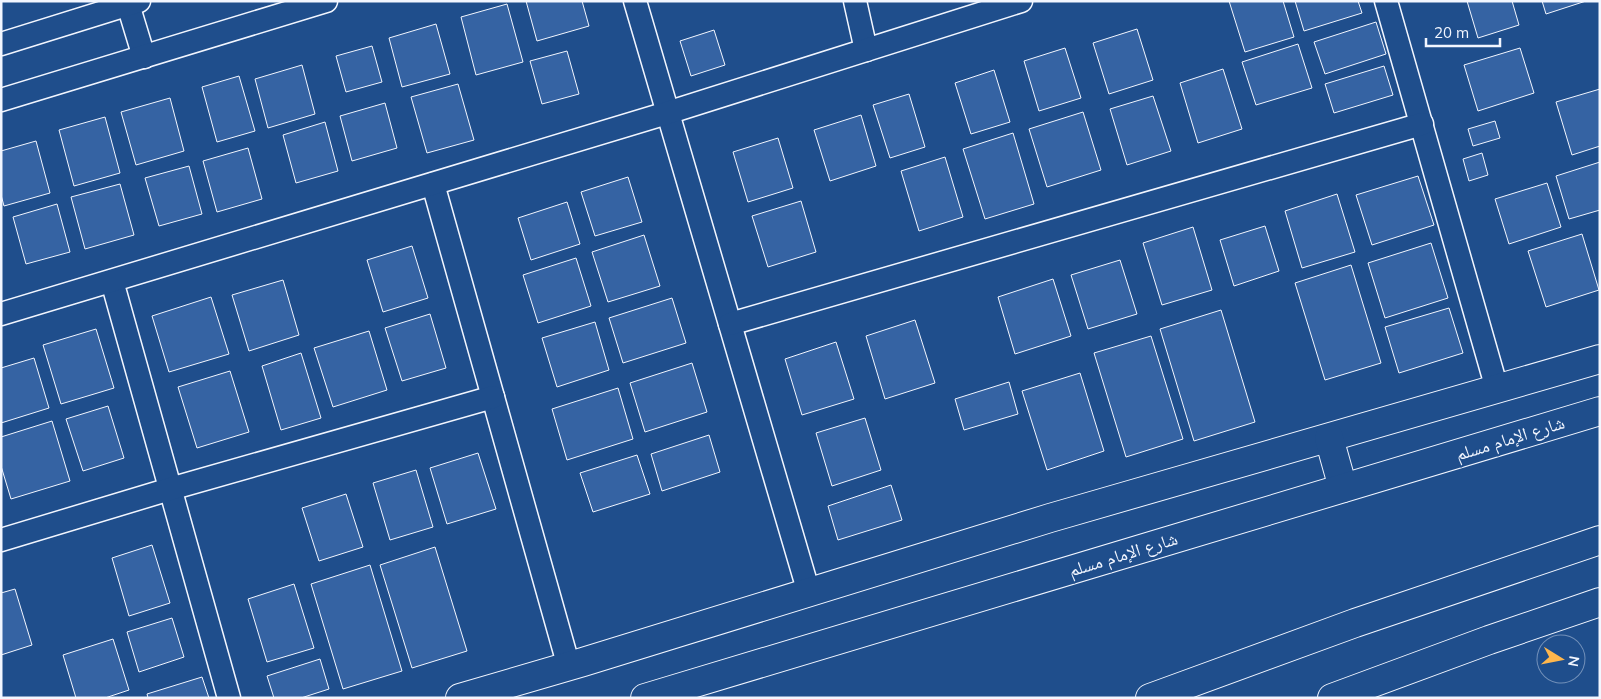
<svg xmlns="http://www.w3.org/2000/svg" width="1601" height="699" font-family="Mulish,'Noto Naskh Arabic',sans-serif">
  <rect width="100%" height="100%" fill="#1f4e8c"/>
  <!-- building -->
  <g fill="#3563a3" stroke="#f2f6ff">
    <path d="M526 1H582L589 26 537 41Z"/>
    <path d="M1229 1H1283L1294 37 1245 52Z"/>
    <path d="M1295 1H1358L1362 13 1304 31Z"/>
    <path d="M1467 1H1512L1519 25 1478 38Z"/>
    <path d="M1542 1H1586L1546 14Z"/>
    <path d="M507 4 523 62 476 75 461 17Z"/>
    <path d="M1376 22 1386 54 1325 74 1314 42Z"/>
    <path d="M436 24 450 74 402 87 389 38Z"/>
    <path d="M1137 29 1153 80 1109 94 1093 43Z"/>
    <path d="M714 30 725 65 691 76 680 41Z"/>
    <path d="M1298 44 1312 88 1256 105 1242 62Z"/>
    <path d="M372 46 382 82 346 92 336 56Z"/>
    <path d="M1065 48 1081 98 1039 111 1024 61Z"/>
    <path d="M1520 48 1534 93 1478 111 1464 65Z"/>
    <path d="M567 51 579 94 542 104 530 61Z"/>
    <path d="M302 65 315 114 268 128 255 79Z"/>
    <path d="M1384 66 1393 95 1334 113 1325 84Z"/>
    <path d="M1223 69 1242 129 1198 143 1180 83Z"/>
    <path d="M994 70 1010 122 971 134 955 83Z"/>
    <path d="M239 76 255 131 217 142 202 87Z"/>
    <path d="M458 84 474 140 427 153 411 97Z"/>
    <path d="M1600 89V146L1572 155 1556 102Z"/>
    <path d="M909 94 925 147 890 158 873 105Z"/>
    <path d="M1153 96 1171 151 1127 165 1110 109Z"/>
    <path d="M170 98 184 151 136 165 121 112Z"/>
    <path d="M385 103 397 148 352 161 340 116Z"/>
    <path d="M1083 112 1101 170 1047 187 1029 129Z"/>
    <path d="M861 115 876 166 830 181 814 130Z"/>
    <path d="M105 117 120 173 74 186 59 130Z"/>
    <path d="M1495 121 1500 138 1473 146 1468 129Z"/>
    <path d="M325 122 338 171 296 183 283 135Z"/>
    <path d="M1013 133 1034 204 985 219 963 149Z"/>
    <path d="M778 138 793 188 748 202 733 152Z"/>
    <path d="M36 141 50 193 4 206 1 195V151Z"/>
    <path d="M248 148 262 199 217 212 203 161Z"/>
    <path d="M1482 153 1488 175 1469 181 1463 159Z"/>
    <path d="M945 157 963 217 919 231 901 171Z"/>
    <path d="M1600 162V210L1569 219 1556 176Z"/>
    <path d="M189 166 202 214 159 226 145 178Z"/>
    <path d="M1418 176 1434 225 1372 245 1356 195Z"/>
    <path d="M628 177 642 222 595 236 581 192Z"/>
    <path d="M1547 183 1561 227 1509 244 1495 199Z"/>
    <path d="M120 184 134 235 85 249 71 197Z"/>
    <path d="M1337 194 1355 252 1302 268 1285 211Z"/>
    <path d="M801 201 816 252 768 267 752 216Z"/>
    <path d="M567 202 580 244 531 260 518 218Z"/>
    <path d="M57 204 70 252 26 264 13 217Z"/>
    <path d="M1265 226 1279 271 1234 286 1220 240Z"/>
    <path d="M1193 227 1212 290 1162 305 1143 243Z"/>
    <path d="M1582 234 1599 290 1546 307 1528 251Z"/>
    <path d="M644 235 660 286 608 302 592 252Z"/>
    <path d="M1431 243 1448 298 1385 318 1368 263Z"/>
    <path d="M412 246 428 298 383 312 367 260Z"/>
    <path d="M576 258 591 306 538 323 523 275Z"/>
    <path d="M1120 260 1137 314 1088 329 1071 275Z"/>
    <path d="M1351 265 1381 363 1325 380 1295 283Z"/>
    <path d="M1053 279 1071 336 1015 354 998 297Z"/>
    <path d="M283 280 299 335 249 351 232 295Z"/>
    <path d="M211 297 229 354 169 372 152 316Z"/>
    <path d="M672 298 686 343 623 363 609 318Z"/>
    <path d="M1449 308 1463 353 1399 373 1385 327Z"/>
    <path d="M1221 310 1255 422 1194 441 1160 329Z"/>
    <path d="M430 314 446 368 402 381 385 328Z"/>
    <path d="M915 320 935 383 885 399 866 336Z"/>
    <path d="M595 322 609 370 557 387 542 338Z"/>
    <path d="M96 329 114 388 61 404 43 345Z"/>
    <path d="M369 331 387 390 333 407 314 348Z"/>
    <path d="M1151 336 1183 439 1126 457 1094 353Z"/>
    <path d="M836 342 854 399 802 415 785 359Z"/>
    <path d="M301 353 321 418 281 430 262 366Z"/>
    <path d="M34 358 49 408 1 423V368Z"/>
    <path d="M692 363 707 412 645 432 630 383Z"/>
    <path d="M230 371 249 432 197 448 178 387Z"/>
    <path d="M1080 373 1104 451 1047 470 1022 391Z"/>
    <path d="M1009 382 1018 414 964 430 955 399Z"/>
    <path d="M618 388 633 439 567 460 552 409Z"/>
    <path d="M108 406 124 458 83 471 66 419Z"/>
    <path d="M865 418 881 470 832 486 816 433Z"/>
    <path d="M52 421 70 481 11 499 1 466V437Z"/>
    <path d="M709 435 720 472 662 491 651 454Z"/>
    <path d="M478 453 496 509 447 524 430 468Z"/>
    <path d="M637 455 650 494 593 512 580 473Z"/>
    <path d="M416 470 433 527 390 540 373 483Z"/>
    <path d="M891 485 902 520 838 540 828 506Z"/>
    <path d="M346 494 363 547 319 561 302 508Z"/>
    <path d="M152 545 170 603 129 616 112 558Z"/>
    <path d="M435 547 467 651 412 668 380 565Z"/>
    <path d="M370 565 402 671 343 689 311 584Z"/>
    <path d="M294 584 314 648 267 662 248 599Z"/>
    <path d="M15 589 32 645 1 655V593Z"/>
    <path d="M172 618 184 657 139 672 127 632Z"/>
    <path d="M113 639 129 690 105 698H76L63 655Z"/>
    <path d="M320 659 329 689 301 698H274L267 676Z"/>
    <path d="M202 677 209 698H148L147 694Z"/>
  </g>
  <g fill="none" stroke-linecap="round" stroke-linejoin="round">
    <defs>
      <g id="minor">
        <path d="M127 1 144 57"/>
        <path d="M635 1 809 593"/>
        <path d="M855 1 866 50"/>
        <path d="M1386 1 1497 389"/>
        <path d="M1 44 139 1"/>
        <path d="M1 100 326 1"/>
        <path d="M433 184 569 667"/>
        <path d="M112 281 229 698"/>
        <path d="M1 314 667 113 1021 1"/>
        <path d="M730 324 1422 124"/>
        <path d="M1 540 170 489 493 397"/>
      </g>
      <g id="tertiary">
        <path d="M460 698 583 662 1050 518 1600 359"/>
        <path d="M1332 698 1489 640 1600 602"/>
      </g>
      <g id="secondary">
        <path d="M1329 438 1343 488"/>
        <path d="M645 698 1600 411"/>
        <path d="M1150 698 1355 623 1600 540"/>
      </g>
    </defs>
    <!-- minor casing -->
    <use href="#minor" stroke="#f2f6ff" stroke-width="25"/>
    <!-- tertiary casing -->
    <use href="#tertiary" stroke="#f2f6ff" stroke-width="30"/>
    <!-- secondary casing -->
    <use href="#secondary" stroke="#f2f6ff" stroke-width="30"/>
    <!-- minor -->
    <use href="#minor" stroke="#1f4e8c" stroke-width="22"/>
    <!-- tertiary -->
    <use href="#tertiary" stroke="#1f4e8c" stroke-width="28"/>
    <!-- secondary -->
    <use href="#secondary" stroke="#1f4e8c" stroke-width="28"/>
  </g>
  <g text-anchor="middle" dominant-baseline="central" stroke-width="4" stroke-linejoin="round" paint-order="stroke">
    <!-- street labels -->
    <g font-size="18" fill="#f2f6ff" stroke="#1f4e8c">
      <text transform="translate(1510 438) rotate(-17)">شارع الإمام مسلم</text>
      <text transform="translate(1123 554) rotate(-17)">شارع الإمام مسلم</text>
    </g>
  </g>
  <!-- border -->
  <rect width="1601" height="699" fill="none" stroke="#f2f6ff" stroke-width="5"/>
  <!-- north arrow -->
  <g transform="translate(1561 659) rotate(100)"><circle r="24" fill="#1f4e8c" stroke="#7391ba"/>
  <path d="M0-4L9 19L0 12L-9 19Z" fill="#ffb74d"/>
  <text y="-8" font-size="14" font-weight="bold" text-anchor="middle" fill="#f2f6ff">N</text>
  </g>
  <!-- scale -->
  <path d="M1426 38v8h74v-8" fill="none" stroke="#f2f6ff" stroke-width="2.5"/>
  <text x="1434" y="38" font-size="15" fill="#f2f6ff" stroke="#1f4e8c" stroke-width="4" paint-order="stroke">20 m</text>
</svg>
